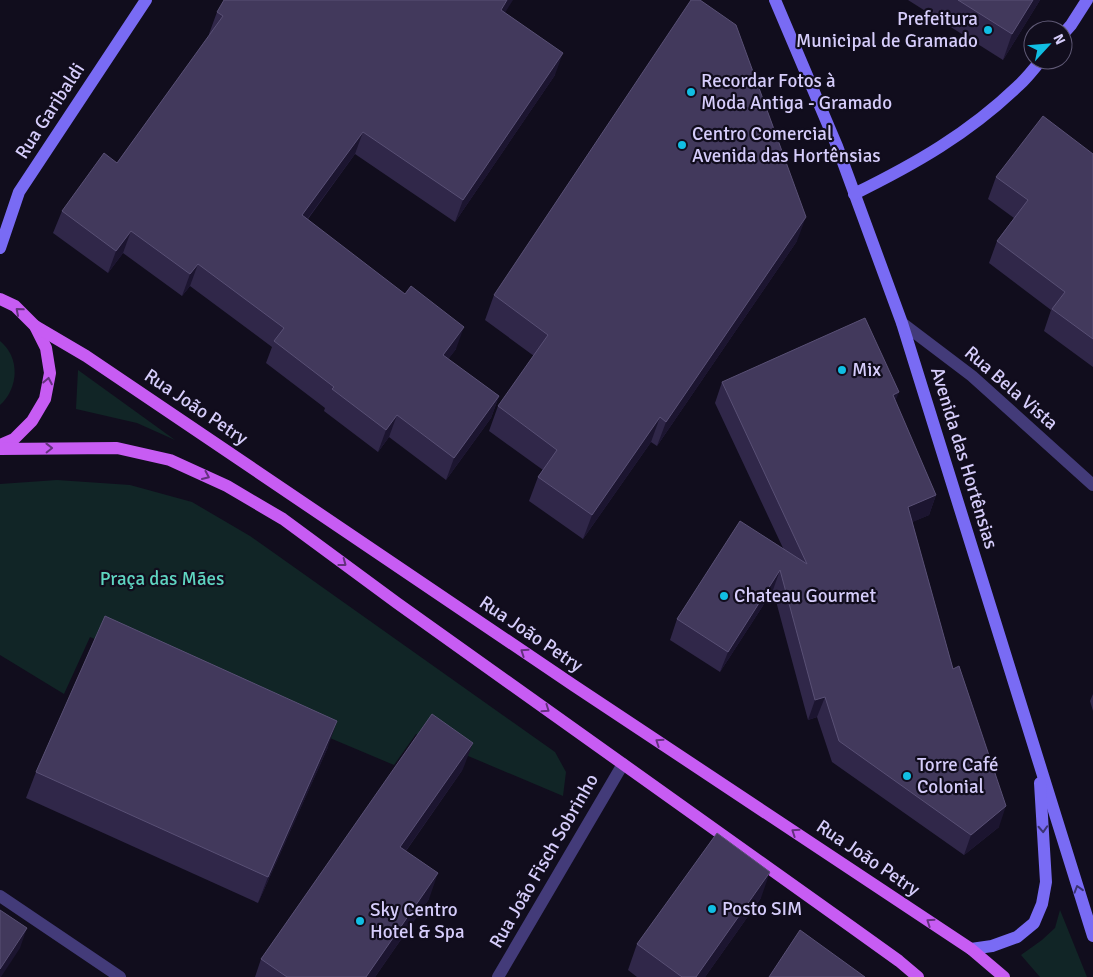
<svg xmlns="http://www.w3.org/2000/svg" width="1093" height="977" font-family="Signika,sans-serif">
  <rect width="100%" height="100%" fill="#110d1d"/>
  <!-- green -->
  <g fill="#112526">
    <path d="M0 341C20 357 19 388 0 405Z"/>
    <path d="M78 370 175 440 137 423 76 409Z"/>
    <path d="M57 480 130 485 192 502 250 536 555 752 566 772 563 796 416 734 394 765 90 637 64 694 0 655V484Z"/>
    <path d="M1060 910 1087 977H1040L1021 955 1042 940 1055 928Z"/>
  </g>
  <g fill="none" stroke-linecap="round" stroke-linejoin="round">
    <!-- street -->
    <g stroke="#433b79" stroke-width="12">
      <path d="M902 323 972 376 1093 485"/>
      <path d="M0 896 120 977"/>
      <path d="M498 977 623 764"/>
    </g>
    <!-- secondary -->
    <g stroke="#796bf4" stroke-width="12">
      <path d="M775 0 837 146 902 323 1093 936"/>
      <path d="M1063 34 1071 25 1087 0"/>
      <path d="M854 194C915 164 968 134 1018 86 1027 78 1034 69 1041 60"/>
      <path d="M0 248 19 192 146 0"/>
      <path d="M971 949 992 946 1017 937 1034 923 1042 904 1046 882 1040 783"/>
    </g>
    <!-- primary -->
    <g stroke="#c75cf3" stroke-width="12">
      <path d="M0 299 15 306 35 326 46 348 50 373 45 399 32 421 14 439 0 445"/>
      <path d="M35 326 86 356 573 685 971 949 1004 977"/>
      <path d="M0 449 117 448 170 460 227 486 283 519 397 603 853 928 899 961 918 977"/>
    </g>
  </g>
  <!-- wall -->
  <g fill="#302749">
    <path d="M908 0H1040L1003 60Z"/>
    <path d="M217 12 505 13 555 75 455 222 355 154 308 219 456 349 448 359 499 396 491 418 446 480 389 437 378 452 324 411 325 408 266 363 272 347 190 286 182 296 123 253 108 273 53 233 62 211 117 163 210 35 209 34Z"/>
    <path d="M1093 154V367L1044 331 1051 310 989 263 997 241 1014 218 988 199 996 177Z"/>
    <path d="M797 241 657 446 651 442 583 539 529 501 538 477 543 470 489 431 498 406 534 356 485 320 494 295Z"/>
    <path d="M722 382 895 401 936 495 929 515 912 522 953 669 999 827 964 855 832 762 817 717 808 720 773 590 720 672 670 640 677 619 783 548 715 403Z"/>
    <path d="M1093 694V711L1090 701Z"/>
    <path d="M328 747 258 903 26 798 36 772Z"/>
    <path d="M463 769 406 851 429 899 375 977H255L261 959Z"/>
    <path d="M761 898 705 977H637L628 970 637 944Z"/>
  </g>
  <!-- shaded-wall -->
  <g fill="#1c1530">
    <path d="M507 0H513L493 32 501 10Z"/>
    <path d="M1033 0H1040L1003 60 1012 34Z"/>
    <path d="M563 53 555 75 455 222 463 200Z"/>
    <path d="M363 132 355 154 294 237 302 215Z"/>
    <path d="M806 217 797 241 657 446 666 422Z"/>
    <path d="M131 231 123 253 108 273 116 251Z"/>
    <path d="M198 264 190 286 182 296 190 274Z"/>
    <path d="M464 327 456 349 435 377 443 355Z"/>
    <path d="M899 392 891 412 893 395Z"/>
    <path d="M499 396 491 418 446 480 454 458Z"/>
    <path d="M397 415 389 437 378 452 386 430Z"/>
    <path d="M660 417 651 442 583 539 592 515Z"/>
    <path d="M936 495 929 515 901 527 908 507Z"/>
    <path d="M780 570 773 590 720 672 728 652Z"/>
    <path d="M825 697 817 717 808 720 815 700Z"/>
    <path d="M337 721 328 747 258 903 268 877Z"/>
    <path d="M473 743 463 769 391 872 400 847Z"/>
    <path d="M1006 806 999 827 964 855 971 835Z"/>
    <path d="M770 872 761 898 705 977H696Z"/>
    <path d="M438 873 429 899 375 977H366Z"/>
    <path d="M27 928 20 948 1 977H0V969Z"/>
  </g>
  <!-- building -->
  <g fill="#42395c" stroke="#595075">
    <path d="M224 0H507L501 10 563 53 463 200 363 132 302 215 405 294 411 286 464 327 443 355 499 396 454 458 397 415 386 430 332 389 334 387 274 341 284 328 198 264 190 274 131 231 116 251 62 211 104 153 117 163 223 16 217 12Z"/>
    <path d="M691 0H700L736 25 806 217 666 422 660 417 592 515 538 477 557 450 498 406 548 335 494 295Z"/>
    <path d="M958 0H1033L1012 34Z"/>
    <path d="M1043 116 1093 154V339L1052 309 1065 292 997 241 1028 200 996 177Z"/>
    <path d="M865 318 899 392 893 395 936 495 908 507 953 669 959 666 1006 806 971 835 839 741 825 697 815 700 780 570 728 652 677 619 740 521 807 564 722 382Z"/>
    <path d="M105 616 337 721 268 877 36 772Z"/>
    <path d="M432 714 473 743 400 847 438 873 366 977H287L261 959Z"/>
    <path d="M717 833 770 872 696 977H682L637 944Z"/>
    <path d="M0 910 27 928 0 969Z"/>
    <path d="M800 930 865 977H769Z"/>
  </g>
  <!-- one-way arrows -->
  <defs><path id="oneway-chevron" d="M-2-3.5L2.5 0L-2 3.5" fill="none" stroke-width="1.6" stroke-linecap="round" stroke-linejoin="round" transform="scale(1.25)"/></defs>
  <g stroke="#63317d">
    <use href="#oneway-chevron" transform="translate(19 311) rotate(-139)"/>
    <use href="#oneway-chevron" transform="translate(48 381) rotate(-79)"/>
    <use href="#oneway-chevron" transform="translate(49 448) rotate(-1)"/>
    <use href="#oneway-chevron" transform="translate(206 476) rotate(24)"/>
    <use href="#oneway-chevron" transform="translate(343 563) rotate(37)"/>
    <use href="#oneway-chevron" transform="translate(524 652) rotate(-146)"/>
    <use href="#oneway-chevron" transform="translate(546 709) rotate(35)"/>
    <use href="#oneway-chevron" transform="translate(659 742) rotate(-146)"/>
    <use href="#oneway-chevron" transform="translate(795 832) rotate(-146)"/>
    <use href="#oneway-chevron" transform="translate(930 922) rotate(-146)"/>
  </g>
  <g stroke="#3b3373">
    <use href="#oneway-chevron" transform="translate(1043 829) rotate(87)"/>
    <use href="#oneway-chevron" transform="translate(1078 889) rotate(-107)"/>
  </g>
  <!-- markers -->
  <g fill="#11bee3" stroke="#110d1d" stroke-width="2">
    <circle cx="988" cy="30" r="5"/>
    <circle cx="691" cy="92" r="5"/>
    <circle cx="682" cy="145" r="5"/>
    <circle cx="842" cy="370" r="5"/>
    <circle cx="724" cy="596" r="5"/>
    <circle cx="907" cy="776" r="5"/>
    <circle cx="712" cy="909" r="5"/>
    <circle cx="360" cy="921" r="5"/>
  </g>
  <g text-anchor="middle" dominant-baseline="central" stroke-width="4.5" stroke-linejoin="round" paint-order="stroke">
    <!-- poi labels -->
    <g font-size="19" fill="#d6cdfb" stroke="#110d1d" text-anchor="start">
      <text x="978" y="19" text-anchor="end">Prefeitura<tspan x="978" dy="22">Municipal de Gramado</tspan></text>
      <text x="701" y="81">Recordar Fotos à<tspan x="701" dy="22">Moda Antiga - Gramado</tspan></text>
      <text x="692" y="134">Centro Comercial<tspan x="692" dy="22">Avenida das Hortênsias</tspan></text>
      <text x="852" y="370">Mix</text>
      <text x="734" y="596">Chateau Gourmet</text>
      <text x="917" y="765">Torre Café<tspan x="917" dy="22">Colonial</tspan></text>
      <text x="722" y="909">Posto SIM</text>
      <text x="370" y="910">Sky Centro<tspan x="370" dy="22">Hotel &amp; Spa</tspan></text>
    </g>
    <!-- street labels -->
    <g font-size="19" fill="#d6cdfb" stroke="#110d1d">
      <text transform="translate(50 111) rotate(-57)">Rua Garibaldi</text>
      <text transform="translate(1011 388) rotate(41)">Rua Bela Vista</text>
      <text transform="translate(196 407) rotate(34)">Rua João Petry</text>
      <text transform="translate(964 458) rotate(73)">Avenida das Hortênsias</text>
      <text transform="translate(531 634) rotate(34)">Rua João Petry</text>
      <text transform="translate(868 858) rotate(34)">Rua João Petry</text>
      <text transform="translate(544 861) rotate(-60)">Rua João Fisch Sobrinho</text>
    </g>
    <!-- park labels -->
    <g font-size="19" fill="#5fd5c1" stroke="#110d1d">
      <text x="162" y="579">Praça das Mães</text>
    </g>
  </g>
  <!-- north arrow -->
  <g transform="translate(1048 45) rotate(64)"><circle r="24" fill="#110d1d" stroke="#605a76"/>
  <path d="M0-4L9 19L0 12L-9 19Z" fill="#11bee3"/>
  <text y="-8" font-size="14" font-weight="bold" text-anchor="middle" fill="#d6cdfb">N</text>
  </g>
</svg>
